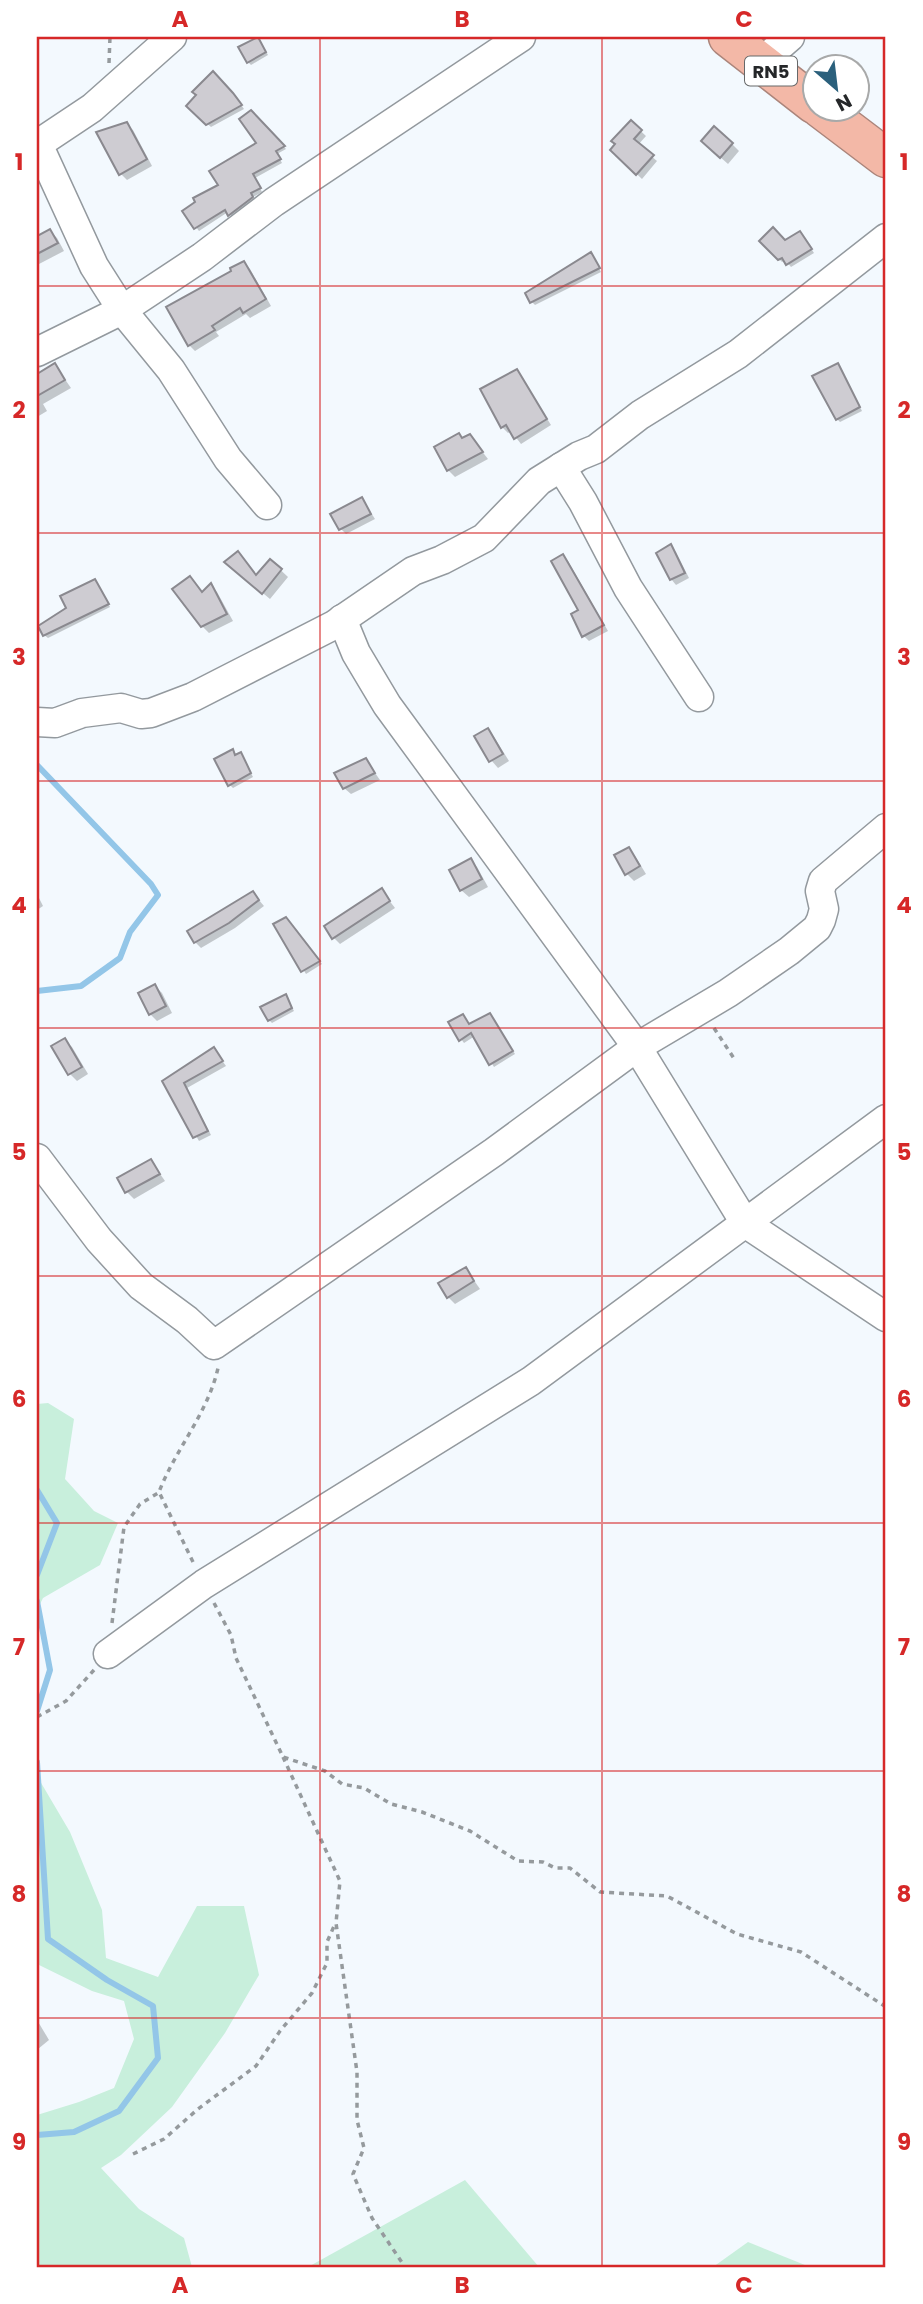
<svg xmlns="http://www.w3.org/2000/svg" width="923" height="2304" font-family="Poppins,sans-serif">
  <rect width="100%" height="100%" fill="#f3f9fe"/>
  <!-- green -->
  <g fill="#c8efdc">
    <path d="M48 1403 74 1419 65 1479 94 1511 118 1523 100 1565 43 1598 37 1610V1404Z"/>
    <path d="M37 1776 70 1832 102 1910 106 1958 158 1977 197 1906H244L259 1975 225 2033 172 2107 121 2155 101 2168 139 2209 184 2238 192 2267H37V2115L79 2102 114 2088 134 2039 124 2001 92 1991 37 1964Z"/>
    <path d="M465 2180 539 2267H308Z"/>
    <path d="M748 2242 810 2267H713Z"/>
  </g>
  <!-- shadow -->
  <g fill="#0003">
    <path d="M260 41 268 55 251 65 248 62Z"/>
    <path d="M198 96 236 98 244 109 211 127 188 106Z"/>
    <path d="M251 113 286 149 277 154 282 163 255 178 262 192 253 197 255 201 233 218 228 212 199 231 184 211 221 186 258 144Z"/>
    <path d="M631 122 646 136 638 145 657 161 642 179 612 150Z"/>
    <path d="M126 124 133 130 152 166 127 180 121 174Z"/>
    <path d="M732 144 739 151 728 164 710 148Z"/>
    <path d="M50 231 57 238 64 251 39 264 37 262V238Z"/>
    <path d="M803 236 814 253 791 267 785 260 782 262 761 241 785 242Z"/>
    <path d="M591 254 601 272 535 305 532 302Z"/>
    <path d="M244 263 250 269 271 306 250 318 246 314 216 332 219 336 195 351 189 345 234 272Z"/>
    <path d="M55 365 71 388 43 404 47 411 37 417V376Z"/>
    <path d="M838 365 862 411 840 422 837 419Z"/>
    <path d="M517 371 551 425 521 444 511 431 508 433 502 427Z"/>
    <path d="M470 436 488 459 455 477 448 470 463 439Z"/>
    <path d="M362 499 375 519 346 534 341 529Z"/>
    <path d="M671 547 676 552 689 578 676 585 671 579Z"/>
    <path d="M563 556 568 561 608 631 589 641 584 636 580 611Z"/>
    <path d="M271 561 288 577 270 599 234 569 257 577Z"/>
    <path d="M190 578 203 593 211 586 217 592 233 621 209 633 202 626Z"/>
    <path d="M95 581 110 607 48 638 44 635Z"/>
    <path d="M487 730 494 737 509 761 498 768 491 760Z"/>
    <path d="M232 752 236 756 243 757 253 777 233 788 230 785Z"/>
    <path d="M366 760 380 780 351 794 344 788Z"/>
    <path d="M628 849 635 856 646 874 634 881 627 874 616 856Z"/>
    <path d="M470 860 477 867 488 887 469 897 461 890Z"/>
    <path d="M382 891 395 908 340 944 334 938Z"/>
    <path d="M253 893 264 906 235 928 201 948 195 942Z"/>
    <path d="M37 894 43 906 37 910Z"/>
    <path d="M289 923 322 964 306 974 275 925Z"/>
    <path d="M155 986 162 993 172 1013 157 1021 150 1014Z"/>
    <path d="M286 996 294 1011 272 1023 269 1020Z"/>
    <path d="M493 1018 515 1054 494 1067 475 1036 464 1043 461 1039 470 1026Z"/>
    <path d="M64 1040 72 1047 88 1074 77 1081 70 1074Z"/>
    <path d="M214 1049 226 1066 187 1088 211 1135 199 1141 165 1082Z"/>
    <path d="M151 1161 165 1181 134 1199 127 1192Z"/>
    <path d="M466 1269 480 1289 455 1304 448 1297Z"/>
    <path d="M37 2020 49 2040 38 2049 37 2048Z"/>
  </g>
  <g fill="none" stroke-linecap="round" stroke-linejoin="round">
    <!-- stream -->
    <g stroke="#93c6e8" stroke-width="6">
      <path d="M37 765 151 884 158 895 130 932 120 958 81 986 37 991"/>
      <path d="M37 1490 57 1523 37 1575"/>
      <path d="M37 1601 50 1670 37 1711"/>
      <path d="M37 1762 48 1939 107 1980 153 2006 158 2058 119 2111 74 2132 37 2135"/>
    </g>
  </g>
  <!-- building -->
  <g fill="#ceccd2" stroke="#8a898f" stroke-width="2">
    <path d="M258 37 266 52 247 63 238 47Z"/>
    <path d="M213 71 233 93 242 105 206 125 186 106 196 95 192 92Z"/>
    <path d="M251 110 285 146 276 151 281 159 253 174 261 188 251 193 253 197 228 216 225 210 194 229 182 211 195 202 193 198 218 185 209 171 256 143 239 119Z"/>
    <path d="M631 120 642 130 634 139 654 155 636 175 610 150 615 144 611 141Z"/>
    <path d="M127 122 147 159 119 175 96 132Z"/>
    <path d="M714 126 733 143 720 158 701 141Z"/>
    <path d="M773 227 785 240 800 231 812 249 786 265 782 258 778 260 759 241Z"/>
    <path d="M50 229 58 243 37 254V236Z"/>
    <path d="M591 252 600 268 530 303 525 293Z"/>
    <path d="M244 261 266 299 243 313 240 308 212 326 215 330 188 346 166 307 231 271 230 268Z"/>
    <path d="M55 363 65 380 37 396V374Z"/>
    <path d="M838 363 860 407 836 420 812 376Z"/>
    <path d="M517 369 547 419 514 439 506 425 501 428 480 389Z"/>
    <path d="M459 433 462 438 470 434 483 452 447 471 434 447Z"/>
    <path d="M362 497 371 514 339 530 330 514Z"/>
    <path d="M671 544 685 573 670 580 656 553Z"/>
    <path d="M238 551 256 575 270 559 282 569 262 594 224 562Z"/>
    <path d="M563 554 604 625 582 637 571 614 578 610 551 561Z"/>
    <path d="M190 576 202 592 211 583 227 614 201 627 172 589Z"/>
    <path d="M95 579 109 604 43 636 38 626 66 608 60 596Z"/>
    <path d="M488 728 503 754 489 762 474 736Z"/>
    <path d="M233 749 235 755 241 752 251 773 228 786 214 759Z"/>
    <path d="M366 758 375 773 343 789 334 773Z"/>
    <path d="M629 847 640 866 625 875 614 855Z"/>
    <path d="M471 858 482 879 460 891 449 870Z"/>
    <path d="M382 888 390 901 332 939 324 926Z"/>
    <path d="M253 891 259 900 229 923 194 943 187 931Z"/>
    <path d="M286 917 320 961 301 972 273 924Z"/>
    <path d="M155 984 166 1006 149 1015 138 993Z"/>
    <path d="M286 994 292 1008 268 1021 260 1007Z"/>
    <path d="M490 1013 513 1051 489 1065 471 1033 459 1041 448 1022 463 1014 469 1024Z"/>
    <path d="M65 1038 82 1067 68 1075 51 1046Z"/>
    <path d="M214 1047 223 1061 184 1083 208 1131 193 1138 162 1081Z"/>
    <path d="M151 1159 160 1174 125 1193 117 1178Z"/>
    <path d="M466 1267 474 1281 447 1298 438 1283Z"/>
  </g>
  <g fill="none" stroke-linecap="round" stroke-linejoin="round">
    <defs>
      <g id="minor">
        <path d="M172 37 92 108 38 144 94 266 122 310 171 370 228 459 267 505"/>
        <path d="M760 63 790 37"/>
        <path d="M37 352 122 310 202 257 274 202 521 37"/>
        <path d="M561 467 583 502 628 588 699 697"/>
        <path d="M342 619 356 653 387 705 637 1047 745 1223 886 1317"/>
        <path d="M37 722 55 723 82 713 121 708 141 714 151 713 193 697 334 625 413 571 442 560 484 538 539 481 579 456 596 449 640 415 738 354 886 238"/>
        <path d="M37 1158 99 1240 141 1286 187 1320 214 1345 494 1152 637 1047 728 993 789 951 817 928 821 920 824 909 820 891 823 881 886 828"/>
        <path d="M108 1654 204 1584 531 1381 886 1119"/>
      </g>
      <g id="highway">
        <path d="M728 37 814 104"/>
        <path d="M820 108 886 158"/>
      </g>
    </defs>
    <!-- minor casing -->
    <use href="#minor" stroke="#93999e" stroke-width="31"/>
    <!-- highway casing -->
    <use href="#highway" stroke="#ab857b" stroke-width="41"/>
    <!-- path -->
    <g stroke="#959a9d" stroke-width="3.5" stroke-dasharray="5 5" stroke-linecap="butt">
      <path d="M109 63 110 37"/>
      <path d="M714 1028 735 1060"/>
      <path d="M193 1562 159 1492C175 1450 208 1413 218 1368"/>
      <path d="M214 1603 231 1635 236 1658 283 1757 325 1771 342 1784 364 1788 391 1804 422 1812 470 1831 518 1861 543 1862 555 1868H570L600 1892 667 1896 737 1934 801 1952 886 2007"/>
      <path d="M112 1623 124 1527 140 1504 158 1493"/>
      <path d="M37 1717 66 1701 94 1670"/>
      <path d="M283 1757 340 1881 336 1923 357 2072V2120L364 2148 353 2174 372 2218 405 2267"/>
      <path d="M133 2154 164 2139 198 2109 256 2066 280 2031 312 1993 327 1963V1942L335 1924"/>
    </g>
    <!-- minor -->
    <use href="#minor" stroke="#fff" stroke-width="28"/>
    <!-- highway -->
    <use href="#highway" stroke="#f3b8a7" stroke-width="38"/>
  </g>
  <!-- grid -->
  <path fill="none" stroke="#d62828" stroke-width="2" stroke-opacity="0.55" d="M320 37V2267M602 37V2267M37 286H886M37 533H886M37 781H886M37 1028H886M37 1276H886M37 1523H886M37 1771H886M37 2018H886"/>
  <g text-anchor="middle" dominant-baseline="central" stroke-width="7" stroke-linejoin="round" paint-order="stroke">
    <!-- shield labels -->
    <rect fill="#fff" stroke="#666869" stroke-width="2" x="745" y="56.5" width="52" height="29" rx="5"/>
    <g font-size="18" font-weight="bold" fill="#252729">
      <text x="771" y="71">RN5</text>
    </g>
  </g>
  <!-- border -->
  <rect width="923" height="2304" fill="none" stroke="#ffffff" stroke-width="77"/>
  <!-- north arrow -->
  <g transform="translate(836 88) rotate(152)"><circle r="33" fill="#ffffff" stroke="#a8a9a9" stroke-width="2"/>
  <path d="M0-5L12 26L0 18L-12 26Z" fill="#2b607c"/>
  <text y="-10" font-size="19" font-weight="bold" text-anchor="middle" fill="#252729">N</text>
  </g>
  <rect x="38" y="38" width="846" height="2228" fill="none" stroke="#d62828" stroke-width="2.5"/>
  <g font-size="23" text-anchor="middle" font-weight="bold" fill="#d62828">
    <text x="180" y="27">A</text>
    <text x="462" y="27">B</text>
    <text x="744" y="27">C</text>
    <text x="19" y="170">1</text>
    <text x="904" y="170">1</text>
    <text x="19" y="418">2</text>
    <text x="904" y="418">2</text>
    <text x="19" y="665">3</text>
    <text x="904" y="665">3</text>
    <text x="19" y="913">4</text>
    <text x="904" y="913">4</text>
    <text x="19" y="1160">5</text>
    <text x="904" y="1160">5</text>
    <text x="19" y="1407">6</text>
    <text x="904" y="1407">6</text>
    <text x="19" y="1655">7</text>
    <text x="904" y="1655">7</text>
    <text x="19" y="1902">8</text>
    <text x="904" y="1902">8</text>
    <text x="19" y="2150">9</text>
    <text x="904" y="2150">9</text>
    <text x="180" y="2293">A</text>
    <text x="462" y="2293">B</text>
    <text x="744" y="2293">C</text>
  </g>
</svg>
